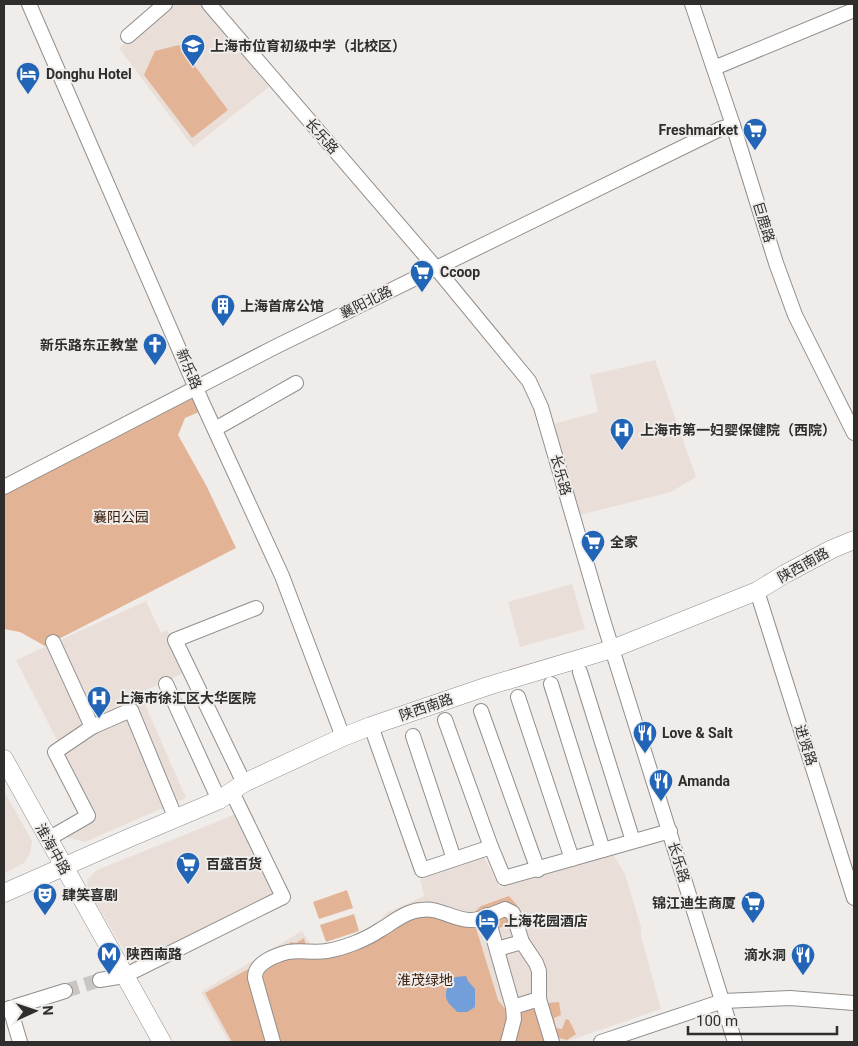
<svg xmlns="http://www.w3.org/2000/svg" width="858" height="1046" font-family="Roboto,'Noto Sans SC',sans-serif">
  <rect width="100%" height="100%" fill="#efecea"/>
  <!-- built -->
  <g fill="#e9dfd8">
    <path d="M170 4H200L269 87 193 147 119 48Z"/>
    <path d="M655 360 696 477 671 492 576 516 549 425 598 412 590 375Z"/>
    <path d="M572 584 585 629 520 647 508 602Z"/>
    <path d="M146 601 161 633 167 630 186 672 140 693 186 798 85 842 69 838 62 826 82 814 59 744 16 660Z"/>
    <path d="M4 791 32 841 30 853 24 863 4 874Z"/>
    <path d="M236 814 275 895 134 967 88 890 87 880 97 870Z"/>
    <path d="M613 854 625 874 641 927V936L661 1009 565 1042H229L201 992 302 931 313 948 369 931 388 912 424 896 420 879 484 857 500 888 534 874Z"/>
  </g>
  <!-- green -->
  <g fill="#e3b395">
    <path d="M179 45 228 110 192 138 144 75 155 51Z"/>
    <path d="M186 396 194 399 199 412 185 418 178 435 207 487 236 548 45 646 20 632 4 629V490Z"/>
    <path d="M347 890 353 908 319 919 313 902Z"/>
    <path d="M509 896 517 905 518 919 510 926C496 926 492 934 481 934L470 916 481 906Z"/>
    <path d="M417 902 437 906 476 928 498 1000 509 1014C525 1008 542 1003 559 1002L561 1015 554 1018 556 1028 562 1029 566 1019 569 1020 576 1034 567 1040 559 1038 552 1042H232L205 993 281 951 291 942 296 943 304 938 307 950 323 948 373 930 385 919Z"/>
    <path d="M354 914 359 931 326 942 320 925Z"/>
  </g>
  <!-- water -->
  <path fill="#729fda" d="M466 976 468 981 475 989V1007L467 1012H457C453 1006 445 1003 446 994 446 988 449 987 448 981L456 977Z"/>
  <g fill="none" stroke-linecap="round" stroke-linejoin="round">
    <!-- minor-tunnel -->
    <path stroke="#c9c6c4" stroke-width="14" stroke-dasharray="14 7" stroke-linecap="butt" d="M65 991 100 980"/>
    <defs>
      <g id="minor">
        <path d="M29 4 202 402 282 576 343 737"/>
        <path d="M209 4 436 268 529 381 541 407 603 620 735 1042"/>
        <path d="M692 4 733 125 776 263 795 315 854 433"/>
        <path d="M128 36 165 4"/>
        <path d="M714 68 854 10"/>
        <path d="M215 429 296 383"/>
        <path d="M4 487 275 347 720 129 733 125"/>
        <path d="M757 591 854 898"/>
        <path d="M580 672 633 841"/>
        <path d="M166 684 219 800"/>
        <path d="M551 684 603 850"/>
        <path d="M518 697 572 859"/>
        <path d="M481 711 538 870"/>
        <path d="M445 720 491 847"/>
        <path d="M371 726 422 870 491 847 504 878 670 831"/>
        <path d="M92 727 131 710 176 819"/>
        <path d="M413 736 454 859"/>
        <path d="M244 783 175 640 256 608"/>
        <path d="M48 839 88 816 55 752 92 727 53 642"/>
        <path d="M487 915 513 1007 539 999"/>
        <path d="M497 949 522 942"/>
        <path d="M100 980 124 976 283 897 232 792"/>
        <path d="M10 1008 20 1042"/>
        <path d="M4 1010 65 991"/>
        <path d="M273 1042 255 978C254 963 276 955 288 952 301 950 314 953 327 951 344 948 365 940 380 930 392 923 406 911 421 910 438 907 452 919 469 920 480 921 495 913 505 909L513 913 522 942 536 963 539 971V999L552 1042"/>
        <path d="M508 1042 514 1019 513 1007"/>
        <path d="M601 1042 723 1001 790 998 854 1003"/>
      </g>
      <g id="major">
        <path d="M4 759 162 1042"/>
        <path d="M4 893 129 838 219 800 244 783 343 737 371 726 488 686 612 649 757 591 785 574 832 549 854 540"/>
      </g>
    </defs>
    <!-- minor casing -->
    <use href="#minor" stroke="#918e8c" stroke-width="16"/>
    <!-- major casing -->
    <use href="#major" stroke="#918e8c" stroke-width="19"/>
    <!-- minor -->
    <use href="#minor" stroke="#fff" stroke-width="14"/>
    <!-- major -->
    <use href="#major" stroke="#fff" stroke-width="18"/>
  </g>
  <!-- icons -->
  <defs>
    <symbol id="school-pin" viewBox="-11 -11 22 30"><path d="M0 17L-7.5 6A9.5 9.5 0 1 1 7.5 6Z" fill="#2265b6" stroke="#efecea"/><path d="M0-5L7-2L0 1L-7-2ZM-4 1L0 2.5L4 1V4Q0 6-4 4Z" fill="#fff"/></symbol>
    <symbol id="hotel-pin" viewBox="-11 -11 22 30"><path d="M0 17L-7.5 6A9.5 9.5 0 1 1 7.5 6Z" fill="#2265b6" stroke="#efecea"/><path d="M-6-4.5h1.5V1H6V5H4.5V3h-9V5H-6ZM-4 0a1.8 1.8 0 1 1 3.6 0ZM.5 0V-2.5h3Q6-2.5 6 0Z" fill="#fff"/></symbol>
    <symbol id="supermarket-pin" viewBox="-11 -11 22 30"><path d="M0 17L-7.5 6A9.5 9.5 0 1 1 7.5 6Z" fill="#2265b6" stroke="#efecea"/><path d="M-6-5.5h2.5l.6 2H6L4.5 2H-2.5L-4.4-4H-6ZM-1.5 3.2a1.3 1.3 0 1 0 .1 0ZM3 3.2a1.3 1.3 0 1 0 .1 0Z" fill="#fff"/></symbol>
    <symbol id="building-pin" viewBox="-11 -11 22 30"><path d="M0 17L-7.5 6A9.5 9.5 0 1 1 7.5 6Z" fill="#2265b6" stroke="#efecea"/><path d="M-4-6H4V6H1V3H-1V6H-4ZM-2.5-4.3h1.7v1.8h-1.7ZM.8-4.3h1.7v1.8H.8ZM-2.5-1h1.7V.8h-1.7ZM.8-1h1.7V.8H.8Z" fill="#fff"/></symbol>
    <symbol id="church-pin" viewBox="-11 -11 22 30"><path d="M0 17L-7.5 6A9.5 9.5 0 1 1 7.5 6Z" fill="#2265b6" stroke="#efecea"/><path d="M-1.2-6h2.4v3.5h3.3v2.4h-3.3V6h-2.4V-.1h-3.3v-2.4h3.3Z" fill="#fff"/></symbol>
    <symbol id="hospital-pin" viewBox="-11 -11 22 30"><path d="M0 17L-7.5 6A9.5 9.5 0 1 1 7.5 6Z" fill="#2265b6" stroke="#efecea"/><path d="M-5-5h3v3.5h4V-5h3V5h-3V1.5h-4V5h-3Z" fill="#fff"/></symbol>
    <symbol id="restaurant-pin" viewBox="-11 -11 22 30"><path d="M0 17L-7.5 6A9.5 9.5 0 1 1 7.5 6Z" fill="#2265b6" stroke="#efecea"/><path d="M-5-6h1v4h1v-4h1v4h1v-4h1v5L-1.5 .5V6h-2V.5L-5-1ZM5-6V6H3V1.5H1.5Q1.5-4 5-6Z" fill="#fff"/></symbol>
    <symbol id="theatre-pin" viewBox="-11 -11 22 30"><path d="M0 17L-7.5 6A9.5 9.5 0 1 1 7.5 6Z" fill="#2265b6" stroke="#efecea"/><path d="M-5-5.5Q0-4 5-5.5V0Q5 5 0 6Q-5 5-5 0ZM-3.3-2.5H-1v1.5H-3.3ZM1-2.5H3.3v1.5H1ZM-2.8 1Q0 5.5 2.8 1Z" fill="#fff"/></symbol>
    <symbol id="metro-pin" viewBox="-11 -11 22 30"><path d="M0 17L-7.5 6A9.5 9.5 0 1 1 7.5 6Z" fill="#2265b6" stroke="#efecea"/><path d="M-5.5 5V-5H-3L0 0L3-5H5.5V5H3V-.5L0 4L-3-.5V5Z" fill="#fff"/></symbol>
  </defs>
  <g fill-rule="evenodd">
    <use href="#school-pin" x="179" y="32" width="28" height="38"/>
    <use href="#hotel-pin" x="14" y="60" width="28" height="38"/>
    <use href="#supermarket-pin" x="741" y="116" width="28" height="38"/>
    <use href="#supermarket-pin" x="408" y="258" width="28" height="38"/>
    <use href="#building-pin" x="209" y="292" width="28" height="38"/>
    <use href="#church-pin" x="141" y="331" width="28" height="38"/>
    <use href="#hospital-pin" x="608" y="416" width="28" height="38"/>
    <use href="#supermarket-pin" x="579" y="528" width="28" height="38"/>
    <use href="#hospital-pin" x="85" y="684" width="28" height="38"/>
    <use href="#restaurant-pin" x="631" y="719" width="28" height="38"/>
    <use href="#restaurant-pin" x="647" y="767" width="28" height="38"/>
    <use href="#supermarket-pin" x="174" y="850" width="28" height="38"/>
    <use href="#theatre-pin" x="31" y="881" width="28" height="38"/>
    <use href="#supermarket-pin" x="739" y="889" width="28" height="38"/>
    <use href="#hotel-pin" x="473" y="907" width="28" height="38"/>
    <use href="#metro-pin" x="95" y="940" width="28" height="38"/>
    <use href="#restaurant-pin" x="789" y="941" width="28" height="38"/>
  </g>
  <g text-anchor="middle" dominant-baseline="central" stroke-width="4" stroke-linejoin="round" paint-order="stroke">
    <!-- poi labels -->
    <g font-size="14" font-weight="bold" fill="#2f2e2d" stroke="#efecea" text-anchor="start">
      <text x="210" y="46">上海市位育初级中学（北校区）</text>
      <text x="46" y="74">Donghu Hotel</text>
      <text x="738" y="130" text-anchor="end">Freshmarket</text>
      <text x="440" y="272">Ccoop</text>
      <text x="240" y="306">上海首席公馆</text>
      <text x="138" y="345" text-anchor="end">新乐路东正教堂</text>
      <text x="640" y="430">上海市第一妇婴保健院（西院）</text>
      <text x="610" y="542">全家</text>
      <text x="116" y="698">上海市徐汇区大华医院</text>
      <text x="662" y="733">Love &amp; Salt</text>
      <text x="678" y="781">Amanda</text>
      <text x="206" y="864">百盛百货</text>
      <text x="62" y="895">肆笑喜剧</text>
      <text x="736" y="903" text-anchor="end">锦江迪生商厦</text>
      <text x="504" y="921">上海花园酒店</text>
      <text x="126" y="954">陕西南路</text>
      <text x="786" y="955" text-anchor="end">滴水洞</text>
    </g>
    <!-- street labels -->
    <g font-size="14" fill="#2f2e2d" stroke="#efecea">
      <text transform="translate(322 136) rotate(49)">长乐路</text>
      <text transform="translate(764 222) rotate(73)">巨鹿路</text>
      <text transform="translate(366 302) rotate(-26)">襄阳北路</text>
      <text transform="translate(189 369) rotate(67)">新乐路</text>
      <text transform="translate(561 475) rotate(74)">长乐路</text>
      <text transform="translate(803 565) rotate(-29)">陕西南路</text>
      <text transform="translate(426 707) rotate(-19)">陕西南路</text>
      <text transform="translate(806 745) rotate(72)">进贤路</text>
      <text transform="translate(53 849) rotate(61)">淮海中路</text>
      <text transform="translate(679 862) rotate(73)">长乐路</text>
    </g>
    <!-- park labels -->
    <g font-size="14" fill="#3d210e" stroke="#efecea">
      <text x="121" y="517">襄阳公园</text>
      <text x="425" y="980">淮茂绿地</text>
    </g>
  </g>
  <!-- border -->
  <rect width="858" height="1046" fill="none" stroke="#2f2e2d" stroke-width="10"/>
  <!-- north arrow -->
  <g transform="translate(35 1011) rotate(87)" stroke="#efecea" stroke-width="4" paint-order="stroke">
  <path d="M0-4L9 19L0 12L-9 19Z" fill="#2f2e2d"/>
  <text y="-8" font-size="14" font-weight="bold" text-anchor="middle" fill="#2f2e2d">N</text>
  </g>
  <!-- scale -->
  <path d="M688 1026v8h149v-8" fill="none" stroke="#2f2e2d" stroke-width="2.5"/>
  <text x="696" y="1026" font-size="15" fill="#2f2e2d" stroke="#efecea" stroke-width="4" paint-order="stroke">100 m</text>
</svg>
